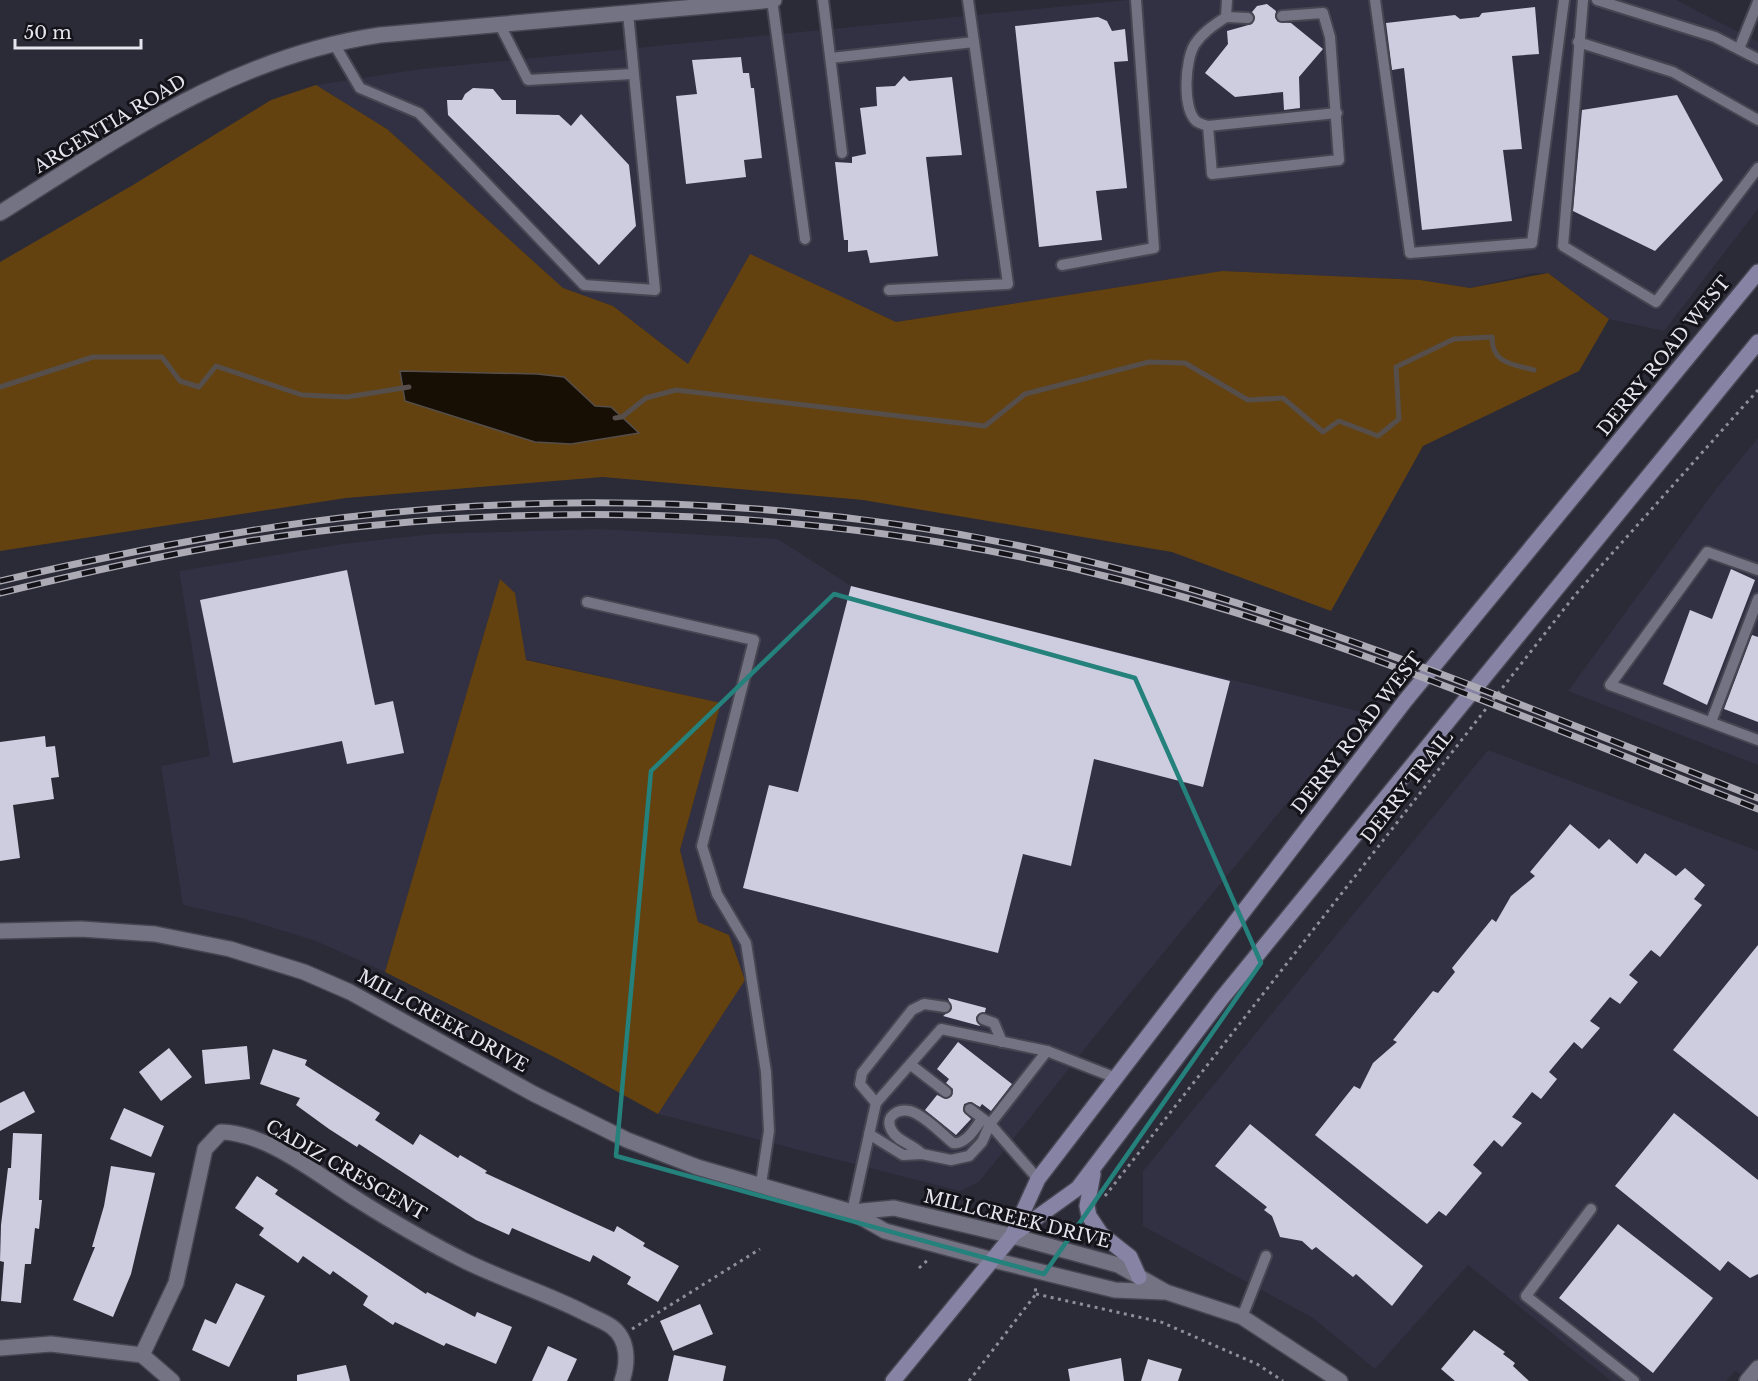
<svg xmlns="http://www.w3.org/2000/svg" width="1758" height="1381" font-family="'Libre Baskerville',serif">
  <rect width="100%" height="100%" fill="#2b2a37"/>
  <!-- built -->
  <g fill="#323043">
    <path d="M1128 0H1676L1758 42V209L1664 331 1609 319 1548 273H1534L1470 288 1420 280 1222 271 896 322 750 255 688 364 613 306 563 288 387 129 316 85 421 69Z"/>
    <path d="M1758 438V765L1568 691 1716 489Z"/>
    <path d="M599 529 778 539 851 586 1362 712 1099 1031 979 1182 960 1191 658 1114 745 980 729 935 698 922 680 850 721 703 525 659 515 593 500 579 385 972 316 941 241 918 183 905 161 766 210 756 179 571 342 544 433 534Z"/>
    <path d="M1488 750 1758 851V1381H1753L1735 1371 1726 1381H1611L1468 1265 1375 1369 1313 1318 1143 1226V1171Z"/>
  </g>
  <!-- green -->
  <g fill="#634210">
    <path d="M316 85 387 129 563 288 613 306 688 364 750 254 896 322 1222 271 1420 280 1470 288 1548 273 1609 319 1579 371 1423 446 1331 611 1172 552 863 500 603 477 346 498 0 551V262L133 185 271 100Z"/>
    <path d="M500 579 515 593 526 660 721 703 680 850 698 922 729 935 745 980 658 1114 560 1060 385 972Z"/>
  </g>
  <!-- water -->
  <path fill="#170e04" stroke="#554e4a" stroke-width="1.5" d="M400 371 537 374 564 377 595 406 611 407 639 433 571 444 535 442 405 401Z"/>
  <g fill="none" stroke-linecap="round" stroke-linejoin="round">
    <!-- stream -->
    <g stroke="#554e4a" stroke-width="5">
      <path d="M0 387 93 357H162L180 381 199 387 216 366 302 395 347 397 409 387"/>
      <path d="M615 418 622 417 646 398 676 390 985 426 1025 394 1149 362 1185 363 1248 400 1283 398 1323 432 1339 421 1378 436 1399 419 1396 367 1454 339 1492 337C1492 364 1512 364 1534 370"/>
    </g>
  </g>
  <!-- building -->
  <g fill="#cecddf">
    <path d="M1267 4 1276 11 1275 17 1278 22 1291 23 1323 49 1299 77 1300 108 1284 110 1283 92 1235 97 1205 73 1228 44 1227 31 1252 24 1255 18 1252 12 1257 6Z"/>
    <path d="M1535 7 1539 54 1512 56 1522 149 1503 150 1512 221 1422 230 1404 68 1392 70 1386 23 1455 15 1460 19 1479 17 1482 13Z"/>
    <path d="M1098 17 1107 21 1112 31 1125 29 1128 61 1114 62 1127 188 1096 191 1102 240 1039 247 1015 26Z"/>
    <path d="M741 57 743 73H749L751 88H754L762 158 744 160 746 177 686 184 676 96 697 94 692 60Z"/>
    <path d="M904 76 909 81 952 77 962 155 926 157 938 256 870 263 867 250 848 252V240H844L835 162 852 163V157L866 154 860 108 877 106 876 87 895 86Z"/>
    <path d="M473 88 493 89 502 100H516V114L559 115 571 126 581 114 629 165 636 226 599 265 448 115 447 100H462L465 94Z"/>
    <path d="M1677 95 1723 180 1655 251 1573 211 1582 110Z"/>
    <path d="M1731 569 1755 580 1707 705 1663 684 1690 610 1712 619Z"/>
    <path d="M347 570 375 705 393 701 404 753 347 764 342 741 233 763 200 600Z"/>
    <path d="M851 586 1230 681 1203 787 1094 759 1071 866 1023 854 998 953 743 888 769 785 798 792Z"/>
    <path d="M1752 635 1758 637V722L1724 709Z"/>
    <path d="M45 736 46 747 55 746 59 777 51 778 54 799 13 805 20 858 0 861V742Z"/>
    <path d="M1570 824 1599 849 1609 839 1637 864 1645 853 1676 876 1685 868 1705 885 1694 899 1702 905 1660 957 1651 950 1629 975 1638 982 1620 1004 1610 997 1590 1021 1600 1028 1582 1049 1574 1042 1549 1072 1557 1079 1541 1099 1532 1092 1512 1117 1522 1123 1502 1147 1494 1140 1473 1165 1482 1173 1446 1216 1439 1211 1427 1224 1315 1135 1354 1086 1360 1089 1373 1063 1397 1042 1393 1040 1433 991 1438 993 1455 972 1452 968 1492 919 1496 922 1511 896 1535 876 1530 872Z"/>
    <path d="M1758 945V1117L1673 1050Z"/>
    <path d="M948 998 986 1008 985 1012 976 1017 980 1026 943 1016 952 1009Z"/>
    <path d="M958 1042 1012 1084 991 1111 982 1104 980 1107 971 1102 964 1104 963 1111 971 1119 956 1135 925 1110 937 1095 946 1099 952 1096 953 1089 946 1083 949 1079 937 1069Z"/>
    <path d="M247 1046 250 1079 205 1084 202 1050Z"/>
    <path d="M169 1048 192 1077 161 1101 139 1072Z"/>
    <path d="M273 1049 307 1060 305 1065 380 1113 375 1120 413 1145 420 1134 458 1158 460 1155 487 1171 485 1173 614 1232 617 1226 645 1243 643 1246 679 1266 658 1302 627 1284 631 1277 593 1255 590 1262 512 1228 509 1235 476 1220 359 1144 357 1147 329 1129 296 1105 300 1098 260 1084Z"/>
    <path d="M24 1091 35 1112 0 1131V1103Z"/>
    <path d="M124 1108 164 1126 151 1157 110 1139Z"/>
    <path d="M1674 1113 1758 1180V1274L1750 1278 1728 1261 1720 1271 1615 1186Z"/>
    <path d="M1250 1124 1423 1266 1392 1306 1356 1274 1353 1277 1316 1247 1312 1250 1302 1241 1280 1237 1272 1216 1264 1210 1267 1207 1215 1166Z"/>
    <path d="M13 1133 42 1134 39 1200H42L39 1229 35 1228 31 1264H25L21 1303 1 1301 4 1262 0 1261 1 1225 8 1168H11Z"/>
    <path d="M111 1166 155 1173 131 1274 113 1317 73 1300 95 1247H92L104 1206Z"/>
    <path d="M257 1176 278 1190 275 1194 426 1294 427 1292 475 1317 477 1312 512 1327 496 1364 446 1343 444 1346 395 1322 393 1325 363 1305 368 1296 333 1271 330 1275 303 1256 298 1263 259 1235 264 1228 235 1208Z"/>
    <path d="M1618 1224 1713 1298 1653 1373 1559 1298Z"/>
    <path d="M236 1283 265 1296 229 1367 192 1350 205 1319 216 1324Z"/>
    <path d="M700 1304 713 1334 673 1351 660 1321Z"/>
    <path d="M1474 1330 1505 1352 1503 1354 1515 1363 1513 1366 1529 1381H1455L1441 1369Z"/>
    <path d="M548 1346 577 1359 567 1381H532Z"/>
    <path d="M674 1355 726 1366 723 1381H668Z"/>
    <path d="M1121 1358 1124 1381H1070L1068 1369Z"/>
    <path d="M1148 1359 1182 1369 1178 1381H1141Z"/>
    <path d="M346 1365 350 1381H297V1375Z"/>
  </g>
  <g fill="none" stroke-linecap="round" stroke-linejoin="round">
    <defs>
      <g id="service">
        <path d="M772 0 805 239"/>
        <path d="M823 0 842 153"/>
        <path d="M1227 0 1226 17C1214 25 1203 32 1195 44 1185 59 1182 108 1196 121 1198 123 1205 125 1208 126L1212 174 1339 160 1330 37 1323 13 1282 16"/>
        <path d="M1375 0 1410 253 1532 243 1564 0"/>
        <path d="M1583 0 1563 246 1656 302 1758 168"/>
        <path d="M1597 0 1715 37 1758 59"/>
        <path d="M1226 17 1248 18"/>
        <path d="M500 25 528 80 632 74"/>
        <path d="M333 42 360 88 419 113 584 285 655 290 628 13"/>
        <path d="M1578 42 1673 72 1758 120"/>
        <path d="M1739 49 1758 2"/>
        <path d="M831 58 974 42 968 0"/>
        <path d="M1208 126 1337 113"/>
        <path d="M1062 265 1154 248 1136 0"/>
        <path d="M889 290 1008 284 974 42"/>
        <path d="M1758 570 1707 552 1610 685 1758 740"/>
        <path d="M587 602 754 640 702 846 717 894 746 943 766 1072 769 1131 761 1184"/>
        <path d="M1711 722 1758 599"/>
        <path d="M983 1019 994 1023 1002 1042"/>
        <path d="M911 1065 946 1092"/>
        <path d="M876 1103 860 1084 862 1073 912 1010 924 1004 945 1007"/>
        <path d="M970 1109 990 1124 1047 1051"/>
        <path d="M869 1134 903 1155 922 1154 951 1160 969 1156 982 1142 990 1124 1038 1179"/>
        <path d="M922 1154C913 1144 898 1142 892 1131 882 1115 902 1106 915 1113 929 1120 941 1133 953 1143 966 1145 975 1128 982 1119"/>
        <path d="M1591 1209 1526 1296 1634 1381"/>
        <path d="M852 1212 876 1103 941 1029 1047 1051 1116 1078"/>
        <path d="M1242 1317 1266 1256"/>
      </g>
      <g id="minor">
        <path d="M0 931 81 929 155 934 230 949 304 972 350 992 534 1094 627 1140 697 1167 852 1212 885 1231 993 1260"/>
        <path d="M852 1212 894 1208 1012 1236"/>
        <path d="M142 1355 176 1283 205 1149 221 1132C268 1133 318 1175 358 1200 393 1222 429 1243 465 1261 504 1280 545 1293 583 1312 592 1317 604 1321 612 1327 629 1340 628 1363 622 1381"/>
        <path d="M1747 1381 1758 1368"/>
      </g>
      <g id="tertiary">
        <path d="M0 213C123 136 232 57 380 35L774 0"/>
        <path d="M1012 1236 1118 1265 1166 1292 1242 1317 1340 1381"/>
        <path d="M993 1260 1115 1290 1163 1292"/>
        <path d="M0 1348 51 1344 142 1355 172 1381"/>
      </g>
      <g id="secondary">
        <path d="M1093 1174 1087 1206 1089 1216 1101 1234 1130 1257 1139 1277"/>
        <path d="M1014 1234 1078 1188 1222 998 1758 342"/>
        <path d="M893 1381 1012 1236 1038 1179 1405 701 1758 272"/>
      </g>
    </defs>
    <!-- service casing -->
    <use href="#service" stroke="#464551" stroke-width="14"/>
    <!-- minor casing -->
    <use href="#minor" stroke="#464551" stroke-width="18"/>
    <!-- tertiary casing -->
    <use href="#tertiary" stroke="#464551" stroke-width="18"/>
    <!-- secondary casing -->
    <use href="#secondary" stroke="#464551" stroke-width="18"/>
    <!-- path -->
    <g stroke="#8f8e99" stroke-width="3" stroke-dasharray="3 4.5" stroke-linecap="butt">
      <path d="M1105 1196 1575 595 1758 390"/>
      <path d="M1060 1233 1063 1228 1076 1222"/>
      <path d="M919 1268 929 1259"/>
      <path d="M1036 1294 1161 1322 1257 1364 1283 1381"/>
      <path d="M632 1329 760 1249"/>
      <path d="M969 1381 1036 1294 1035 1285"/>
    </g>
    <!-- service -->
    <use href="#service" stroke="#747383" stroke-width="10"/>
    <!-- minor -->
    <use href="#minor" stroke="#747383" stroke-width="15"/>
    <!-- tertiary -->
    <use href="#tertiary" stroke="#747383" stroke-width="15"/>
    <!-- secondary -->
    <use href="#secondary" stroke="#8683a4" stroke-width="15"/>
    <defs>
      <g id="rail">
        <path d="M0 581C124 552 249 527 376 514 627 488 889 507 1134 573 1347 630 1552 718 1758 798"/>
        <path d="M0 593C103 568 207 545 312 532 583 498 861 513 1125 581 1342 637 1549 728 1758 809"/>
      </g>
    </defs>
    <!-- rail casing -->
    <use href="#rail" stroke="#acabb5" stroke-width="7"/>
    <!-- rail -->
    <use href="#rail" stroke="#141319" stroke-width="4.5" stroke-dasharray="14" stroke-linecap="butt"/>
  </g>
  <!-- marked area -->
  <path fill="none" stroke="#24817b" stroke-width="4.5" stroke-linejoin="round" d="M834 594 1135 678 1261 963 1044 1274 616 1156 651 771Z"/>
  <g text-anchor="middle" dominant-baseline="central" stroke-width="6" stroke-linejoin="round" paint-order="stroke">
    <!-- street labels -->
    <g font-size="18" fill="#e6e5ee" stroke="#141319">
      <text transform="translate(110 124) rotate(-31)">ARGENTIA ROAD</text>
      <text transform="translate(1664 356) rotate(-51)">DERRY ROAD WEST</text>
      <text transform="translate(1357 733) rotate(-52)">DERRY ROAD WEST</text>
      <text transform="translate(1407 787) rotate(-52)">DERRY TRAIL</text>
      <text transform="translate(443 1021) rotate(29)">MILLCREEK DRIVE</text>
      <text transform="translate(346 1170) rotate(30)">CADIZ CRESCENT</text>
      <text transform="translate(1017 1219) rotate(14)">MILLCREEK DRIVE</text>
    </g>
  </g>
  <!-- scale -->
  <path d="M15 39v9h126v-9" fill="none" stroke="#e6e5ee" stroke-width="3"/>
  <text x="24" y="39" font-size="18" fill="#e6e5ee" stroke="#141319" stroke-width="4.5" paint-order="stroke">50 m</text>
</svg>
